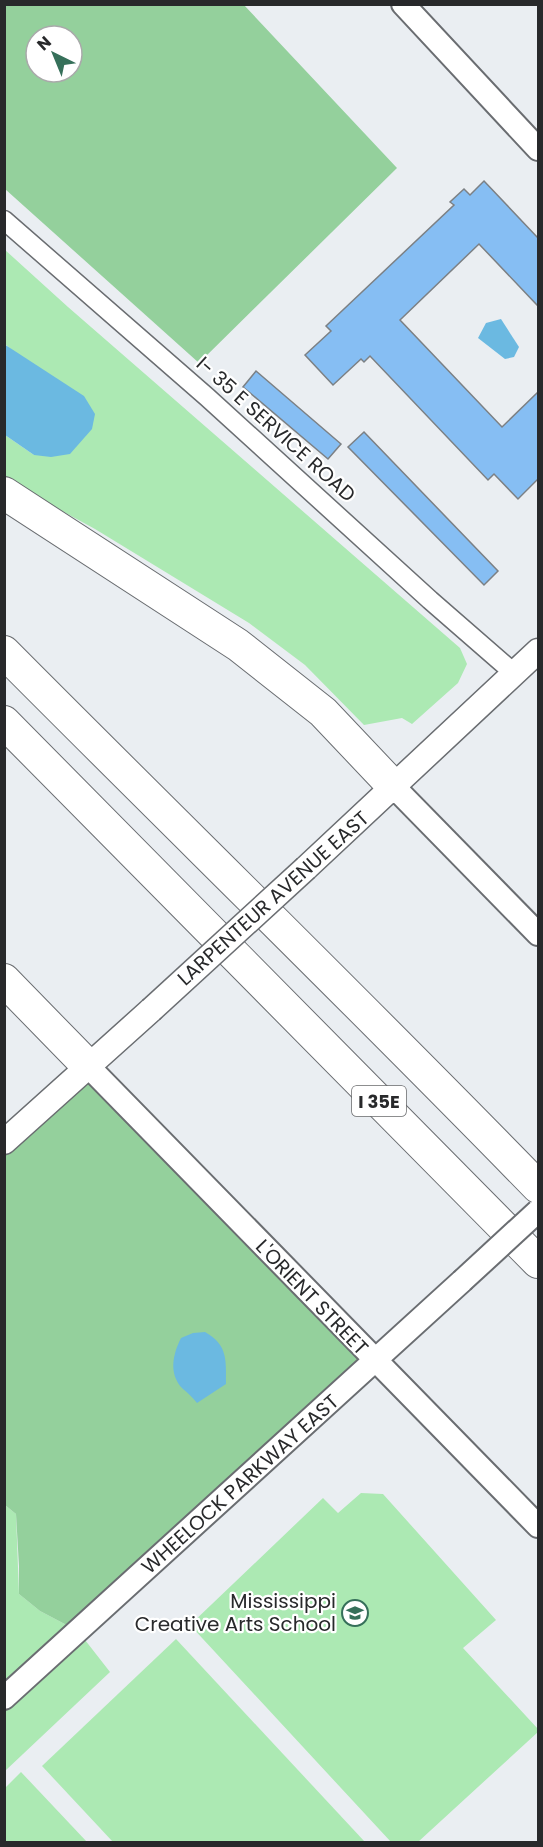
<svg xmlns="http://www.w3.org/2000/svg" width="543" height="1847" font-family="Poppins,sans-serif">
  <rect width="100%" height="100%" fill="#eaeef2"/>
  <!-- green -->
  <g fill="#ace9b3">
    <path d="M4 249 68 307 460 648 467 664 458 683 412 724 402 718 364 725 305 665 249 623 95 529 5 480V435L34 455 11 349 5 344Z"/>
    <path d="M361 1493 383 1494 496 1620 463 1648 538 1729V1732L418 1842H391L190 1625 323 1498 338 1513Z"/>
    <path d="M5 1505 16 1514 19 1594 40 1611 78 1631 110 1672 5 1771Z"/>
    <path d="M176 1639 365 1842H113L42 1766Z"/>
    <path d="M21 1772 87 1842H5V1788Z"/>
  </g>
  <!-- forest -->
  <g fill="#94d09c" fill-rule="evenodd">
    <path d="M5 4 244 5 397 168 199 363 5 189ZM36 36H72V72H36Z"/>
    <path d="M88 1066 375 1361 78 1631 40 1611 19 1594V1566L16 1514 5 1505V1142Z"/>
  </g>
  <!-- water -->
  <g fill="#6bb9e1">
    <path d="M501 319 519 347 514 357 505 359 478 338 486 323Z"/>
    <path d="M4 344 84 396 95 414 92 429 70 454 51 457 34 455 5 435Z"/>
    <path d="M205 1332C228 1345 226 1360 226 1384L197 1403C192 1397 188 1393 183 1389 168 1374 173 1354 181 1338L193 1333Z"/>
  </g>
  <!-- building -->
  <g fill="#86bef3" stroke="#7c8084" stroke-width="1.5">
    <path d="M484 181 538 238V306L479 244 400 320 502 427 538 392V479L518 499 494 474 488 480 370 356 364 362 361 359 333 385 305 355 331 331 326 326 454 205 450 202 464 189 470 195Z"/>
    <path d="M256 371 341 444 328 459 243 387Z"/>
    <path d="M364 432 498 571 484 585 348 447Z"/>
  </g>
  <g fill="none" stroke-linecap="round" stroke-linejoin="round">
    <defs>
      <path id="minor" d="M4 220 207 397 430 600 515 674"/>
      <g id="tertiary">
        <path d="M403 4 538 149"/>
        <path d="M394 787 538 934"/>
        <path d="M88 1066 538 1526"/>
        <path d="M4 1698 462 1281"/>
      </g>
      <g id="secondary">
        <path d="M306 868 538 651"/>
        <path d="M4 1142 151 1010"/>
      </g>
      <g id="motorway">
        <path d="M4 493 238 645 323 712 394 787"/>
        <path d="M4 652C182 831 363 1007 538 1187"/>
        <path d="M4 722 538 1262"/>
        <path d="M4 980 88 1066"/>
      </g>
    </defs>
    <!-- minor casing -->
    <use href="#minor" stroke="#6a6d71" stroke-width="21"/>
    <!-- tertiary casing -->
    <use href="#tertiary" stroke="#6a6d71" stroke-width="26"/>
    <!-- secondary casing -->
    <use href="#secondary" stroke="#6a6d71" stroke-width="27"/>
    <!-- motorway casing -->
    <use href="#motorway" stroke="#6a6d71" stroke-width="34"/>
    <!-- minor -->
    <use href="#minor" stroke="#fff" stroke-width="18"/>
    <!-- tertiary -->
    <use href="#tertiary" stroke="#fff" stroke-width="22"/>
    <!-- secondary -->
    <use href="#secondary" stroke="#fff" stroke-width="24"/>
    <!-- motorway -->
    <use href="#motorway" stroke="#fff" stroke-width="32"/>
    <defs>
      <path id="tertiary-bridge" d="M462 1281 538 1211"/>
      <path id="secondary-bridge" d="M151 1010 306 868"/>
    </defs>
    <!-- tertiary-bridge casing -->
    <use href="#tertiary-bridge" stroke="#6a6d71" stroke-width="26" stroke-linecap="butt"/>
    <!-- secondary-bridge casing -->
    <use href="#secondary-bridge" stroke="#6a6d71" stroke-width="27" stroke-linecap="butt"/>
    <!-- tertiary-bridge -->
    <use href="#tertiary-bridge" stroke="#fff" stroke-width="22"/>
    <!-- secondary-bridge -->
    <use href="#secondary-bridge" stroke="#fff" stroke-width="24"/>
  </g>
  <!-- icons -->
  <defs>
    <symbol id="school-ring" viewBox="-11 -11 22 22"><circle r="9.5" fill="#fff" stroke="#36705a" stroke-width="1.5"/><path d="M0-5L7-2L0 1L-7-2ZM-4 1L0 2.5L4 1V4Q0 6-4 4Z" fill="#36705a"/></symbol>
  </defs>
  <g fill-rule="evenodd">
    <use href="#school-ring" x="340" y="1598" width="30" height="30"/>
  </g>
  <g text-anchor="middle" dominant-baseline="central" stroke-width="4.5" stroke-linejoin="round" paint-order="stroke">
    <!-- shield labels -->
    <rect fill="#fff" stroke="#68696b" stroke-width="1.5" x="352" y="1086" width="54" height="30" rx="4.5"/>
    <g font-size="18" font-weight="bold" fill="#28292b">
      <text x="379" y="1101">I 35E</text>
    </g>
    <!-- street labels -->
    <g font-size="20" fill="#28292b" stroke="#fff">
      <text transform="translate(276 429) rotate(42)">I- 35 E SERVICE ROAD</text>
      <text transform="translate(273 898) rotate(-42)">LARPENTEUR AVENUE EAST</text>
      <text transform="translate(312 1297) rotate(46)">L'ORIENT STREET</text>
      <text transform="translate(240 1484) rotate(-42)">WHEELOCK PARKWAY EAST</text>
    </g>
    <!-- poi labels -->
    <g font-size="20" fill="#28292b" stroke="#fff" text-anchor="end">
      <text x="336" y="1601">Mississippi<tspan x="336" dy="23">Creative Arts School</tspan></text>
    </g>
  </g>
  <!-- border -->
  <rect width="543" height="1847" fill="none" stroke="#28292b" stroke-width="12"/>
  <!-- north arrow -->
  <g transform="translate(54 54) rotate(317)"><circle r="28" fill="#ffffff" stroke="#a9a9aa" stroke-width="1.5"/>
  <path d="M0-4.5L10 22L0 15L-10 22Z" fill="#36705a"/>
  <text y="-9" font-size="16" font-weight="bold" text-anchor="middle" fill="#28292b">N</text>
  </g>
</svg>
